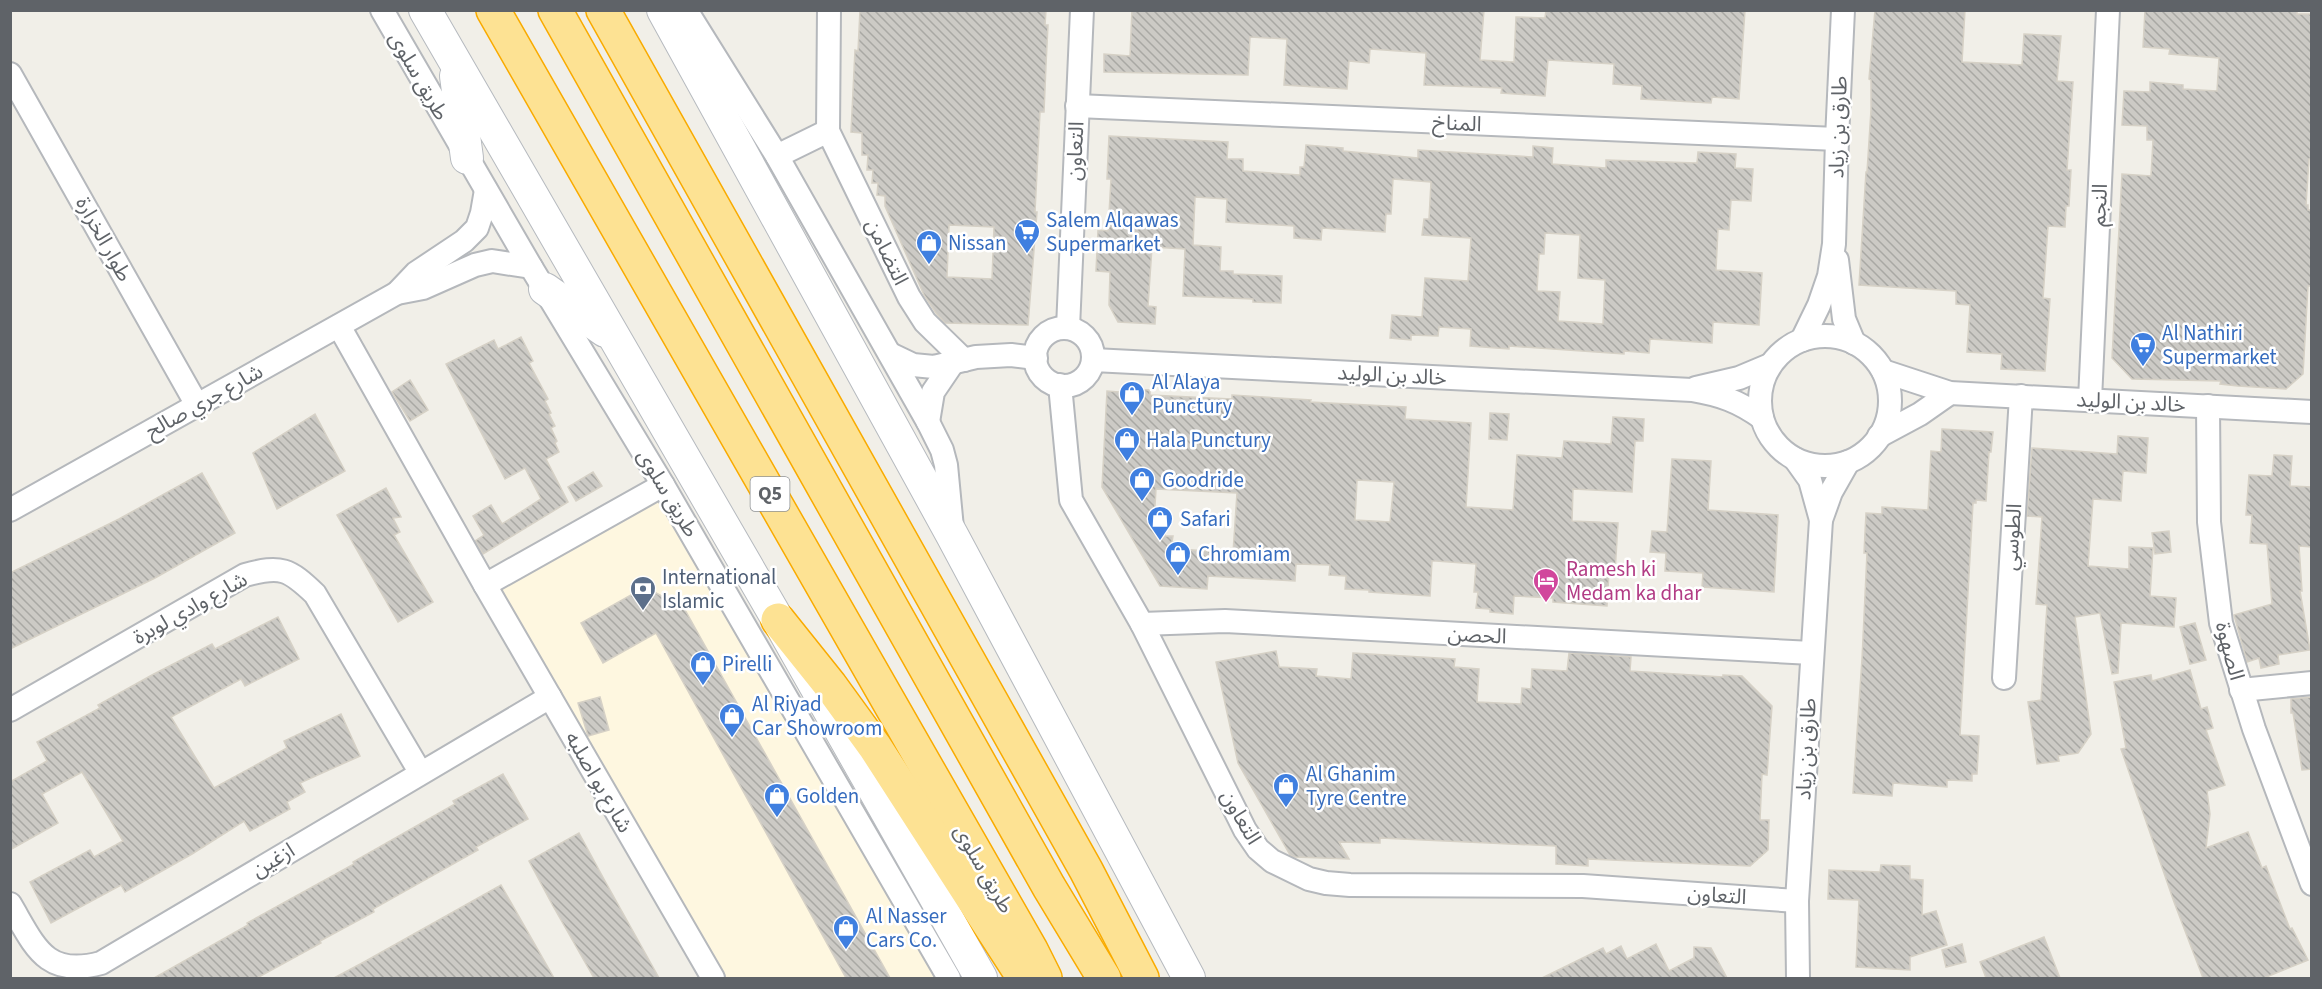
<svg xmlns="http://www.w3.org/2000/svg" width="2322" height="989" font-family="'Source Sans 3','Noto Sans Arabic',sans-serif">
  <defs>
    <pattern id="building-back-hatch" width="6" height="6" patternUnits="userSpaceOnUse" patternTransform="scale(1.5)"><rect width="6" height="6" fill="#cccac5"/><path d="M-1 5l2 2M0 0l6 6M5-1l2 2" fill="none" stroke="#a9a8a4"/></pattern>
  </defs>
  <rect width="100%" height="100%" fill="#f1efe8"/>
  <!-- commercial -->
  <path fill="#fef7e0" d="M662 494 942 978H722L493 588Z"/>
  <!-- building -->
  <g fill="url(#building-back-hatch)" stroke="#d6d1c6" stroke-width="1.5" fill-rule="evenodd">
    <path d="M860 10H1046L1045 25H1048L1046 65 1044 112H1040L1035 212H1037L1028 325 945 323 936 313 924 295 885 206V196L877 195 878 183H872L873 170H867L868 155H862V133L851 132 855 50 858 51ZM949 225 994 227 992 279 947 277Z"/>
    <path d="M1132 10H1484L1480 60 1514 62 1516 17 1545 18 1546 10H1745L1739 99 1712 97 1711 103 1641 99 1642 86 1613 84 1614 64 1548 60 1545 96 1501 93 1502 88 1424 85 1426 53 1370 49 1369 63 1349 61 1347 89 1284 85 1287 39 1250 37 1248 75 1104 72V54L1130 56Z"/>
    <path d="M1875 10H1965L1962 62 2022 65 2024 34 2061 36 2057 81 2073 82 2067 170H2071L2069 206H2066L2065 227 2048 226 2043 298 2050 299 2045 371 2001 369 2002 354 1967 352 1970 305 1956 304V291L1859 285 1866 172H1867L1871 110V80L1869 79Z"/>
    <path d="M2145 10H2297V14H2312V159H2309L2306 205H2308V210H2312V286H2308L2303 374 2286 389 2238 386 2220 384 2221 381 2132 379 2112 358 2122 174 2151 176 2153 140H2147V126L2122 125 2124 91 2150 92V82L2183 85V89L2217 91 2219 58 2169 54 2170 49 2143 47Z"/>
    <path d="M1109 136 1228 142 1227 159H1243V171L1300 175V167H1304L1306 145 1343 148V151L1418 158V150L1533 157V146L1553 148 1552 164 1606 168V160L1697 163 1698 152 1736 154 1735 168 1753 169 1751 201 1731 200 1729 230 1718 229 1716 270 1762 273 1759 325 1713 322 1712 343 1650 339 1649 353 1624 351V354L1509 346V349L1470 346 1471 329 1439 327 1438 336 1411 335V340L1390 338 1392 315 1422 317 1425 278 1468 281 1471 238 1422 235 1424 219H1429L1431 182 1393 179 1391 214H1386L1385 232 1322 228 1321 240 1294 238V226L1226 222 1227 199 1195 197 1193 245 1221 247 1220 271H1233V274L1282 276 1281 303 1253 302V299L1183 296 1185 249 1152 247 1148 306 1156 307 1155 324 1118 322 1109 305 1110 272 1096 271 1098 230 1108 231 1111 179H1107ZM1545 233 1580 235 1578 278 1605 280 1603 324 1558 321 1560 292 1537 291 1539 254H1544Z"/>
    <path d="M521 337 533 361 529 363 548 399 545 401 551 413 549 414 555 426 551 428 557 441 555 443 559 452 546 459 568 502 483 554 475 541 484 535 473 516 491 505 502 524 541 499 525 468 505 479 446 364 494 340 498 349Z"/>
    <path d="M410 380 428 410 410 421 392 392Z"/>
    <path d="M1132 389 1150 390V395L1232 399V395L1311 400 1310 402 1406 407 1405 419 1471 423 1466 507 1513 510 1517 455 1562 458 1564 441 1611 444 1613 417 1644 419 1643 441H1635L1632 492 1573 489 1572 521 1618 523 1615 573 1609 572 1607 606 1553 602V598L1514 596 1513 614 1490 612V609L1476 608 1478 592H1474L1476 564 1436 561H1432L1430 596 1369 592V590L1345 589 1346 576 1329 575 1330 565 1296 564 1295 581 1208 576 1207 589 1160 586 1102 487 1107 391 1132 393ZM1357 480 1394 482 1390 522 1355 520ZM1156 489 1237 493 1233 553 1180 549V542H1172L1173 536H1165L1166 522H1154Z"/>
    <path d="M1490 413 1509 414 1507 440 1489 439Z"/>
    <path d="M315 414 345 471 277 509 253 453Z"/>
    <path d="M1942 429 1993 432 1991 452H1989L1986 501 1976 500V503H1973L1960 735 1979 736 1977 774H1972V781L1947 780V787L1893 783 1892 796 1853 793 1862 659 1867 553H1864L1866 513 1882 514V507L1928 510 1931 451 1941 452Z"/>
    <path d="M2118 436 2148 438 2146 473 2123 471 2121 501 2093 499 2088 566 2129 569V547L2153 548 2150 596 2176 598 2174 627 2121 623 2118 673 2112 674 2100 613 2075 617 2091 734 2078 753 2058 756 2059 761 2037 764 2028 702 2041 700 2047 605 2036 604 2042 517 2027 516 2032 448 2117 454Z"/>
    <path d="M2274 455 2292 456 2290 486 2312 487V547L2299 546 2302 591H2300L2310 650 2278 655 2279 664 2261 668 2259 658 2247 662 2234 615 2272 604 2267 544 2250 543 2252 515H2246L2249 475 2272 476Z"/>
    <path d="M1672 459 1711 461 1708 510 1778 515 1774 592 1702 587 1703 573 1665 571 1666 553 1650 552 1652 531 1667 532Z"/>
    <path d="M593 472 602 486 576 501 568 487Z"/>
    <path d="M202 473 235 533 155 578 10 649V573L119 519Z"/>
    <path d="M386 488 401 517 393 518 400 532 394 535 433 602 398 622 337 515Z"/>
    <path d="M2169 531 2171 552 2155 554 2152 533Z"/>
    <path d="M645 587 684 608 890 978H846L656 633 603 663 581 623Z"/>
    <path d="M278 617 299 659 245 686 241 679 171 717 214 788 287 748 284 741 341 714 360 756 300 783 305 792 287 802 290 809 250 831 244 821 192 854 125 892 121 885 51 923 30 882 90 850 94 857 123 841 82 772 42 794 58 823 10 850V782L47 761 37 742 100 708 98 705 152 675 212 644 215 649Z"/>
    <path d="M2195 623 2206 660 2190 664 2180 627Z"/>
    <path d="M1276 651 1279 667 1317 669 1316 676 1351 679 1353 653 1455 659 1454 667 1479 669 1477 702 1521 704 1522 688 1531 689 1532 669 1567 671 1569 653 1631 657 1630 671 1723 677V675L1742 676 1772 706 1767 775 1762 774 1760 820H1769L1768 850 1750 866 1588 859V866L1556 864V846L1380 838V843L1339 842 1349 859 1294 857 1290 855 1238 763 1216 662Z"/>
    <path d="M2190 670 2201 709 2207 707 2213 728 2206 730 2225 785 2207 791 2210 814 2206 848 2248 832 2262 868 2266 866 2290 929 2292 928 2308 960 2264 978H2203L2174 902 2121 749 2126 748 2114 682 2151 675 2152 681Z"/>
    <path d="M600 697 609 730 588 736 578 703Z"/>
    <path d="M2312 697V769L2302 770 2293 713H2291V699Z"/>
    <path d="M503 774 528 819 476 847 478 850 373 909 374 912 320 941 321 943 257 978H154L248 925 247 923 354 864 353 862 455 804 453 801Z"/>
    <path d="M579 833 605 881 659 978H594L553 906 529 861Z"/>
    <path d="M1881 865 1910 866V879L1923 880 1922 915 1936 911 1947 945 1910 957V970L1856 967 1859 900 1828 899 1829 870 1880 872Z"/>
    <path d="M501 885 554 978H334L364 962Z"/>
    <path d="M2044 937 2060 978H1986L1980 962Z"/>
    <path d="M1656 944 1669 971 1694 958V947L1711 948 1727 978H1542L1603 948 1606 954 1621 946 1627 959Z"/>
    <path d="M1962 944 1966 962 1946 967 1942 950Z"/>
  </g>
  <g fill="none" stroke-linecap="round" stroke-linejoin="round">
    <defs>
      <g id="street">
        <path d="M382 10 531 267 663 485 949 978"/>
        <path d="M686 10 777 156 928 422 942 450 946 465 952 528"/>
        <path d="M829 10 828 131 909 297 925 322 964 360"/>
        <path d="M10 74 197 405"/>
        <path d="M1077 106 1837 139"/>
        <path d="M777 156 828 131"/>
        <path d="M1837 260 1844 319 1854 343"/>
        <path d="M397 293 416 273 464 241 477 228 482 213 486 190"/>
        <path d="M339 326 485 585 713 978"/>
        <path d="M1068 328 1082 10"/>
        <circle cx="1064" cy="357" r="29"/>
        <circle cx="1825" cy="401" r="65"/>
        <path d="M1802 340 1819 305 1829 276 1834 244 1837 139 1843 10"/>
        <path d="M890 354 913 365 934 367 976 357 1011 355 1036 358"/>
        <path d="M1093 360 1692 390C1721 395 1738 401 1762 418"/>
        <path d="M1883 371 1950 393 2312 412"/>
        <path d="M1060 385 1071 500 1142 624 1245 830 1258 849 1272 861 1309 879 1326 883 1350 885 1583 886 1797 901"/>
        <path d="M1696 388 1739 378 1770 365"/>
        <path d="M2090 400 2108 10"/>
        <path d="M2208 406 2209 522 2221 623 2254 729 2312 884"/>
        <path d="M928 422 933 392 952 364"/>
        <path d="M1879 436 1920 414 1950 393"/>
        <path d="M1795 459 1810 480 1821 520"/>
        <path d="M10 510 397 293 423 288 475 265 492 261 531 267"/>
        <path d="M485 585 663 485"/>
        <path d="M1142 624 1225 621 1812 653"/>
        <path d="M2004 678 2021 396"/>
        <path d="M2241 690 2312 683"/>
        <path d="M10 710 245 575C281 565 289 569 315 594L420 772"/>
        <path d="M10 904C35 946 45 978 101 963L550 697"/>
        <path d="M1798 978 1797 901 1821 520 1831 492 1848 462"/>
      </g>
      <g id="secondary">
        <path d="M425 10 778 620 981 978"/>
        <path d="M663 10 952 535 1189 978"/>
        <path d="M456 76 467 158"/>
        <path d="M545 289 605 331"/>
      </g>
      <g id="highway">
        <path d="M493 10 1031 950 1045 978"/>
        <path d="M555 10 1049 887 1104 978"/>
        <path d="M603 10 1086 870 1142 978"/>
        <path d="M778 620 830 685 875 747 1024 978"/>
      </g>
    </defs>
    <!-- street casing -->
    <use href="#street" stroke="#b5b8bc" stroke-width="26"/>
    <!-- secondary casing -->
    <use href="#secondary" stroke="#b6babf" stroke-width="34"/>
    <!-- highway casing -->
    <use href="#highway" stroke="#f9ab00" stroke-width="36"/>
    <!-- street -->
    <use href="#street" stroke="#fff" stroke-width="22"/>
    <!-- secondary -->
    <use href="#secondary" stroke="#fff" stroke-width="32"/>
    <!-- highway -->
    <use href="#highway" stroke="#fde293" stroke-width="33"/>
  </g>
  <!-- icons -->
  <defs>
    <symbol id="supermarket-pin" viewBox="-11 -11 22 30"><path d="M0 17L-7.5 6A9.5 9.5 0 1 1 7.5 6Z" fill="#3f7fe0" stroke="#fff"/><path d="M-6-5.5h2.5l.6 2H6L4.5 2H-2.5L-4.4-4H-6ZM-1.5 3.2a1.3 1.3 0 1 0 .1 0ZM3 3.2a1.3 1.3 0 1 0 .1 0Z" fill="#fff"/></symbol>
    <symbol id="shop-pin" viewBox="-11 -11 22 30"><path d="M0 17L-7.5 6A9.5 9.5 0 1 1 7.5 6Z" fill="#3f7fe0" stroke="#fff"/><path d="M-5-2.5h2.3a2.7 3.5 0 0 1 5.4 0H5L5.5 6h-11ZM-1.5-2.5h3a1.5 2.3 0 0 0-3 0Z" fill="#fff"/></symbol>
    <symbol id="hotel-pin" viewBox="-11 -11 22 30"><path d="M0 17L-7.5 6A9.5 9.5 0 1 1 7.5 6Z" fill="#d1479c" stroke="#fff"/><path d="M-6-4.5h1.5V1H6V5H4.5V3h-9V5H-6ZM-4 0a1.8 1.8 0 1 1 3.6 0ZM.5 0V-2.5h3Q6-2.5 6 0Z" fill="#fff"/></symbol>
    <symbol id="bank-pin" viewBox="-11 -11 22 30"><path d="M0 17L-7.5 6A9.5 9.5 0 1 1 7.5 6Z" fill="#5c6f8a" stroke="#fff"/><path d="M-6-4H6V4H-6ZM0-2.3a2.3 2.3 0 1 0 0 4.6a2.3 2.3 0 1 0 0-4.6Z" fill="#fff"/></symbol>
  </defs>
  <g fill-rule="evenodd">
    <use href="#supermarket-pin" x="1012" y="217" width="30" height="40"/>
    <use href="#shop-pin" x="914" y="228" width="30" height="40"/>
    <use href="#supermarket-pin" x="2128" y="330" width="30" height="40"/>
    <use href="#shop-pin" x="1117" y="379" width="30" height="40"/>
    <use href="#shop-pin" x="1112" y="425" width="30" height="40"/>
    <use href="#shop-pin" x="1127" y="465" width="30" height="40"/>
    <use href="#shop-pin" x="1145" y="504" width="30" height="40"/>
    <use href="#shop-pin" x="1163" y="539" width="30" height="40"/>
    <use href="#hotel-pin" x="1531" y="566" width="30" height="40"/>
    <use href="#bank-pin" x="628" y="574" width="30" height="40"/>
    <use href="#shop-pin" x="688" y="649" width="30" height="40"/>
    <use href="#shop-pin" x="717" y="701" width="30" height="40"/>
    <use href="#shop-pin" x="1271" y="771" width="30" height="40"/>
    <use href="#shop-pin" x="762" y="781" width="30" height="40"/>
    <use href="#shop-pin" x="831" y="913" width="30" height="40"/>
  </g>
  <g text-anchor="middle" dominant-baseline="central" stroke-width="5" stroke-linejoin="round" paint-order="stroke">
    <!-- shield labels -->
    <rect fill="#fff" stroke="#8f9295" stroke-width="1.5" x="750.5" y="477" width="39" height="34" rx="4.5"/>
    <g font-size="20" font-weight="bold" fill="#5f6368">
      <text x="770" y="494">Q5</text>
    </g>
    <!-- street labels -->
    <g font-size="21" fill="#5f6368" stroke="#fff">
      <text transform="translate(419 76) rotate(60)">طريق سلوى</text>
      <text transform="translate(1457 123) rotate(3)">المناخ</text>
      <text transform="translate(1838 127) rotate(-88)">طارق بن زياد</text>
      <text transform="translate(1075 151) rotate(-87)">التعاون</text>
      <text transform="translate(2099 205) rotate(-87)">النجم</text>
      <text transform="translate(104 239) rotate(61)">طوار الخرارة</text>
      <text transform="translate(887 252) rotate(64)">التضامن</text>
      <text transform="translate(1392 375) rotate(3)">خالد بن الوليد</text>
      <text transform="translate(204 401) rotate(-29)">شارع جري صالح</text>
      <text transform="translate(2131 402) rotate(3)">خالد بن الوليد</text>
      <text transform="translate(668 493) rotate(59)">طريق سلوى</text>
      <text transform="translate(2012 537) rotate(-86)">الطوسي</text>
      <text transform="translate(190 608) rotate(-29)">شارع وادي لوبرة</text>
      <text transform="translate(1477 635) rotate(3)">الحصن</text>
      <text transform="translate(2230 651) rotate(75)">الصهوة</text>
      <text transform="translate(1806 749) rotate(-87)">طارق بن زياد</text>
      <text transform="translate(599 782) rotate(60)">شارع بو اصلبه</text>
      <text transform="translate(1241 817) rotate(60)">التعاون</text>
      <text transform="translate(273 860) rotate(-31)">ازغين</text>
      <text transform="translate(984 869) rotate(60)">طريق سلوى</text>
      <text transform="translate(1717 895) rotate(4)">التعاون</text>
    </g>
    <!-- shop labels -->
    <g font-size="21" fill="#366cbe" stroke="#fff" text-anchor="start">
      <text x="1046" y="220">Salem Alqawas<tspan x="1046" dy="24">Supermarket</tspan></text>
      <text x="948" y="243">Nissan</text>
      <text x="2162" y="333">Al Nathiri<tspan x="2162" dy="24">Supermarket</tspan></text>
      <text x="1152" y="382">Al Alaya<tspan x="1152" dy="24">Punctury</tspan></text>
      <text x="1146" y="440">Hala Punctury</text>
      <text x="1162" y="480">Goodride</text>
      <text x="1180" y="519">Safari</text>
      <text x="1198" y="554">Chromiam</text>
      <text x="722" y="664">Pirelli</text>
      <text x="752" y="704">Al Riyad<tspan x="752" dy="24">Car Showroom</tspan></text>
      <text x="1306" y="774">Al Ghanim<tspan x="1306" dy="24">Tyre Centre</tspan></text>
      <text x="796" y="796">Golden</text>
      <text x="866" y="916">Al Nasser<tspan x="866" dy="24">Cars Co.</tspan></text>
    </g>
    <!-- hotel labels -->
    <g font-size="21" fill="#b23c85" stroke="#fff" text-anchor="start">
      <text x="1566" y="569">Ramesh ki<tspan x="1566" dy="24">Medam ka dhar</tspan></text>
    </g>
    <!-- service labels -->
    <g font-size="21" fill="#4e5e75" stroke="#fff" text-anchor="start">
      <text x="662" y="577">International<tspan x="662" dy="24">Islamic</tspan></text>
    </g>
  </g>
  <!-- border -->
  <rect width="2322" height="989" fill="none" stroke="#5f6368" stroke-width="24"/>
</svg>
